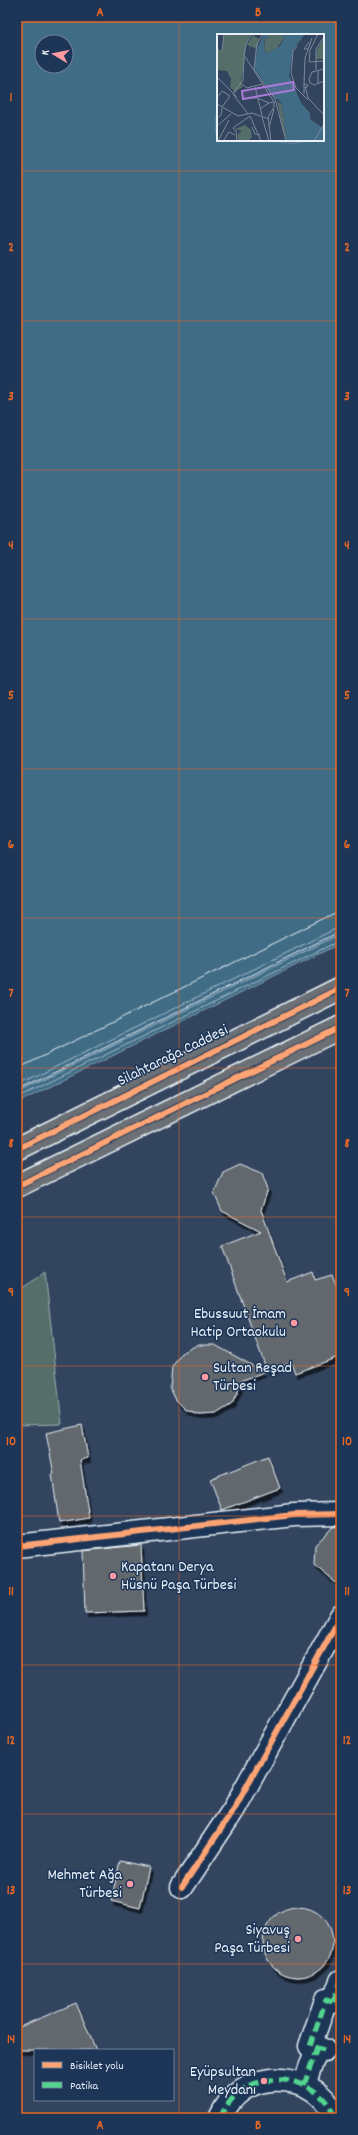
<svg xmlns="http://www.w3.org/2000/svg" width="358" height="2135" font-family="Dekko,sans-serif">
  <defs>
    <filter id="shadow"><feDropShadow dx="2.5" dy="4.5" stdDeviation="0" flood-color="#0009"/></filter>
  </defs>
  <rect width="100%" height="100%" fill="#32445e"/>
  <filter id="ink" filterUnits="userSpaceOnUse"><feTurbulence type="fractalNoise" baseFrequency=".025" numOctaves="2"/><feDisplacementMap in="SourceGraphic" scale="8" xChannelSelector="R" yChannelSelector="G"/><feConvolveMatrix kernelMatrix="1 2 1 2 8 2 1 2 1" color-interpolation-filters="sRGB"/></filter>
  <g filter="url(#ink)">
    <!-- green -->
    <path fill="#556e6a" stroke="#9eb0b1" d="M45 1272 62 1424 17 1425V1292Z"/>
    <!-- water -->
    <path fill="#416c86" stroke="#84a1b4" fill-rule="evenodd" d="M17 17H341V943L17 1103ZM218 35H323V140H218ZM42 42H66V66H42Z"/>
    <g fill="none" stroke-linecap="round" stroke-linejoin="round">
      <!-- shore -->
      <g stroke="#a5bcca" stroke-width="1">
        <path d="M17 1086 333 930 341 929"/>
        <path d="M17 1093 336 936 341 935"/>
        <path d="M17 1098 341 940"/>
      </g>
    </g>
    <!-- building -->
    <g fill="#62676d" stroke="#e8f1f8" filter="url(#shadow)">
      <path d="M240 1164 262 1173 268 1189 261 1210 287 1282 313 1272 315 1280 332 1275 336 1284 341 1282V1356L295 1373 291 1362 267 1371 222 1246 261 1231 222 1211 214 1193 223 1172Z"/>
      <path d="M197 1345H215L264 1372 243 1380 232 1404 216 1414 199 1415 186 1410 176 1400 170 1388 172 1367 182 1353Z"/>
      <path d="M82 1425 88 1458 80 1460 89 1518 59 1523 52 1474H54L46 1433Z"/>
      <path d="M268 1456 280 1488 222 1510 210 1479Z"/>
      <path d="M341 1526V1587L314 1565 315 1545 333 1527Z"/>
      <path d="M141 1545 144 1611 85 1613 83 1551Z"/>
      <path d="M120 1861 149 1867 140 1908 111 1901Z"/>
      <circle cx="298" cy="1942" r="35"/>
      <path d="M76 2003 96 2050H17V2028Z"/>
    </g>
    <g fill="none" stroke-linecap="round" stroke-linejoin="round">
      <defs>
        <g id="pedestrian">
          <path d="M324 2050 310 2046 326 2000"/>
          <path d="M304 2085 317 2048"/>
          <path d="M220 2118C225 2107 232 2097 242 2090 273 2069 323 2081 335 2118"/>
        </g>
        <g id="minor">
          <path d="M17 1546 294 1515 341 1514"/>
          <path d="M182 1887 234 1809 341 1616"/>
          <path d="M333 2002 341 1981"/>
        </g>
        <g id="primary">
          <path d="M17 1149 341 988"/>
          <path d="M17 1186 341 1027"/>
        </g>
      </defs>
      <!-- pedestrian casing -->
      <use href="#pedestrian" stroke="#e8f1f8" stroke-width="25"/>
      <!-- minor casing -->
      <use href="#minor" stroke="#e8f1f8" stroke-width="25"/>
      <!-- primary casing -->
      <use href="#primary" stroke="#e8f1f8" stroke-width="25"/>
      <!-- pedestrian -->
      <use href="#pedestrian" stroke="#1d3557" stroke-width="22"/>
      <!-- minor -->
      <use href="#minor" stroke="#1d3557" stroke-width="22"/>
      <!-- primary -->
      <use href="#primary" stroke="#6b6f74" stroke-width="22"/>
      <!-- tram -->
      <g stroke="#e8f1f8" stroke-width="1">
        <path d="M17 1069 341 910"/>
        <path d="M17 1091 341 931"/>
      </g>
      <!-- quiet -->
      <g stroke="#53d58f" stroke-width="5" stroke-dasharray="10 5" stroke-linecap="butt">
        <path d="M333 2002 341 1981"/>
        <path d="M324 2050 310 2046 326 2000 339 2004"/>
        <path d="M304 2085 317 2048"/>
        <path d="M220 2118C225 2107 232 2097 242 2090 273 2069 323 2081 335 2118"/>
      </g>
      <defs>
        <g id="cycleway">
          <path d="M17 1149 341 988"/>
          <path d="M17 1186 341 1027"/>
          <path d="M17 1546 294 1515 341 1514"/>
          <path d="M182 1887 234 1809 341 1616"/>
        </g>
      </defs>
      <!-- cycleway casing -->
      <use href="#cycleway" stroke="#1d3557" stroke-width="8"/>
      <!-- cycleway -->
      <use href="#cycleway" stroke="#fda474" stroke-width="6"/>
    </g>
  </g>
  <!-- grid -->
  <path fill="none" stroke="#e86824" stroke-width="1" stroke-opacity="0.55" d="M179 17V2118M17 171H341M17 321H341M17 470H341M17 619H341M17 769H341M17 918H341M17 1068H341M17 1217H341M17 1366H341M17 1516H341M17 1665H341M17 1814H341M17 1964H341"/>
  <!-- markers -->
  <g fill="#ff9aa2" stroke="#1d3557" stroke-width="1.5">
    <circle cx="294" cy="1323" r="4"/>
    <circle cx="205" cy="1377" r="4"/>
    <circle cx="113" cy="1576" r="4"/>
    <circle cx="130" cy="1884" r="4"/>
    <circle cx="298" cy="1939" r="4"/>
    <circle cx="264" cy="2081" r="4"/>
  </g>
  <g text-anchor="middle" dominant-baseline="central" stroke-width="3" stroke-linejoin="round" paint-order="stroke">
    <!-- street labels -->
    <g font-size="16" fill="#e8f1f8" stroke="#1d3557">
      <text transform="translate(173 1056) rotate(-26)">Silahtarağa Caddesi</text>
    </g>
    <!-- poi labels -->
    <g font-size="16" fill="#e8f1f8" stroke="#1d3557" text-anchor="end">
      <text x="286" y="1314">Ebussuut İmam<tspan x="286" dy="18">Hatip Ortaokulu</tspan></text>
      <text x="213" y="1368" text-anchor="start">Sultan Reşad<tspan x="213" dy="18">Türbesi</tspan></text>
      <text x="121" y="1567" text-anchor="start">Kapatanı Derya<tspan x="121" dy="18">Hüsnü Paşa Türbesi</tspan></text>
      <text x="122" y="1875">Mehmet Ağa<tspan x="122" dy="18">Türbesi</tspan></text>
      <text x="290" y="1930">Siyavuş<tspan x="290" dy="18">Paşa Türbesi</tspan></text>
      <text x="256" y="2072">Eyüpsultan<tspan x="256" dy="18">Meydanı</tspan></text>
    </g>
  </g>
  <!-- overview -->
  <g transform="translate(217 34)">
    <rect width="107" height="107" fill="#32445e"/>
    <path d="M7 0H34L30 7 24 50 26 53 20 56 19 59 13 53 14 45 10 37 0 36V14L5 17ZM51 0H64L67 4 60 14 50 19 47 16 48 5 52 3ZM36 1 42 5 38 22 39 15 34 12 32 17 33 12 30 11ZM107 3V25H99L100 16ZM60 66 65 71 70 107 66 96ZM28 91 34 96 35 103 32 106 21 107V100L25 97 18 95Z" fill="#556e6a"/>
    <path d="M47 0H51L53 5 49 3 47 8V17L50 19 63 12 67 4 64 0H88L76 16 72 41 84 69 93 79V85L107 95V107H70L65 71 62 65H58L37 33 41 12Z" fill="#416c86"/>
    <path fill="none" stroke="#416c86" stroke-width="2" d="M64 65 85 74M62 66 69 64 87 74 85 84 98 99M68 66 79 74H86M86 75 83 81 85 88 98 103M87 76 88 88 100 97"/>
    <path fill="none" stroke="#7b899c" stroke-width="1" d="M35 0 29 10 27 21 57 68V73L51 83 54 107M46 0 40 10 37 35 58 65 69 107M80 12 76 17 74 39 79 54 91 66M91 15H87L92 8M5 17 7 0M92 18 101 0M93 18 92 28 107 27M107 35 95 38 92 45 93 49 97 51 107 47M99 36V15L107 3M101 36V50M0 43 20 63M24 49 30 54 45 50M87 50 88 24 95 4M88 52 91 64 107 81M38 53 45 81M16 60 26 46 27 23M16 60 31 80M87 60V50L91 51 89 54M0 64 5 57 13 62 5 73M29 64H40L52 69M0 70 21 82 35 79 52 85M43 75 52 69 57 68M33 82 44 107M45 83 52 107M0 84 4 81 5 74M0 92 14 80M35 93 38 100 43 101M52 93 57 75M1 107 12 86M6 107 12 98 18 101M20 107 19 97 16 94 33 82M97 107 107 90"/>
    <path fill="#a77bd6" fill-opacity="0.15" stroke="#a77bd6" stroke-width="2" d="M76 48 77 56 26 65 25 57Z"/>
    <rect width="107" height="107" fill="none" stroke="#e8f1f8" stroke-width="2"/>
  </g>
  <!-- margin -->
  <rect width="358" height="2135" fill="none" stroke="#1d3557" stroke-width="44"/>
  <!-- legend -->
  <rect x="34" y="2049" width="140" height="52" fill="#1d3557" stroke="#6e8097"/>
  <rect x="42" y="2062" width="20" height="6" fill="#fda474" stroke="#6e8097"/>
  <text x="70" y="2069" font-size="12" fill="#e8f1f8">Bisiklet yolu</text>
  <rect x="42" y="2082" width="20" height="6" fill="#53d58f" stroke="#6e8097"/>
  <text x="70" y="2089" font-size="12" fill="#e8f1f8">Patika</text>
  <!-- north arrow -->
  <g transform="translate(54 54) rotate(280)"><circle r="19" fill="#1d3557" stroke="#6e8097"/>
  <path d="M0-3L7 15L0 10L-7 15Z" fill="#ff9aa2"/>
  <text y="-6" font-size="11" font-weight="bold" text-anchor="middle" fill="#e8f1f8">K</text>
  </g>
  <rect x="22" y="22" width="314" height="2091" fill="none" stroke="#e86824" stroke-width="1.5"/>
  <g font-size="13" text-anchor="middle" font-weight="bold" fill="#e86824">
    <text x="100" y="16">A</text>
    <text x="258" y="16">B</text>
    <text x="11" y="101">1</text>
    <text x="347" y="101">1</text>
    <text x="11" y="251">2</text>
    <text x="347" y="251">2</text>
    <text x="11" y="400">3</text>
    <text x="347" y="400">3</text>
    <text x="11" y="549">4</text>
    <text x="347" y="549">4</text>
    <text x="11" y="699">5</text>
    <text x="347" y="699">5</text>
    <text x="11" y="848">6</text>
    <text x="347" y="848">6</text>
    <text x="11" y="997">7</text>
    <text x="347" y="997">7</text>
    <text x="11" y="1147">8</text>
    <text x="347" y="1147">8</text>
    <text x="11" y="1296">9</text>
    <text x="347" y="1296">9</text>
    <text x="11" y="1445">10</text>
    <text x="347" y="1445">10</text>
    <text x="11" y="1595">11</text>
    <text x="347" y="1595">11</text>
    <text x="11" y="1744">12</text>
    <text x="347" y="1744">12</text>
    <text x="11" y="1894">13</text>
    <text x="347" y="1894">13</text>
    <text x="11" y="2043">14</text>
    <text x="347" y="2043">14</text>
    <text x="100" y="2129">A</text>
    <text x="258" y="2129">B</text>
  </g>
</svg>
